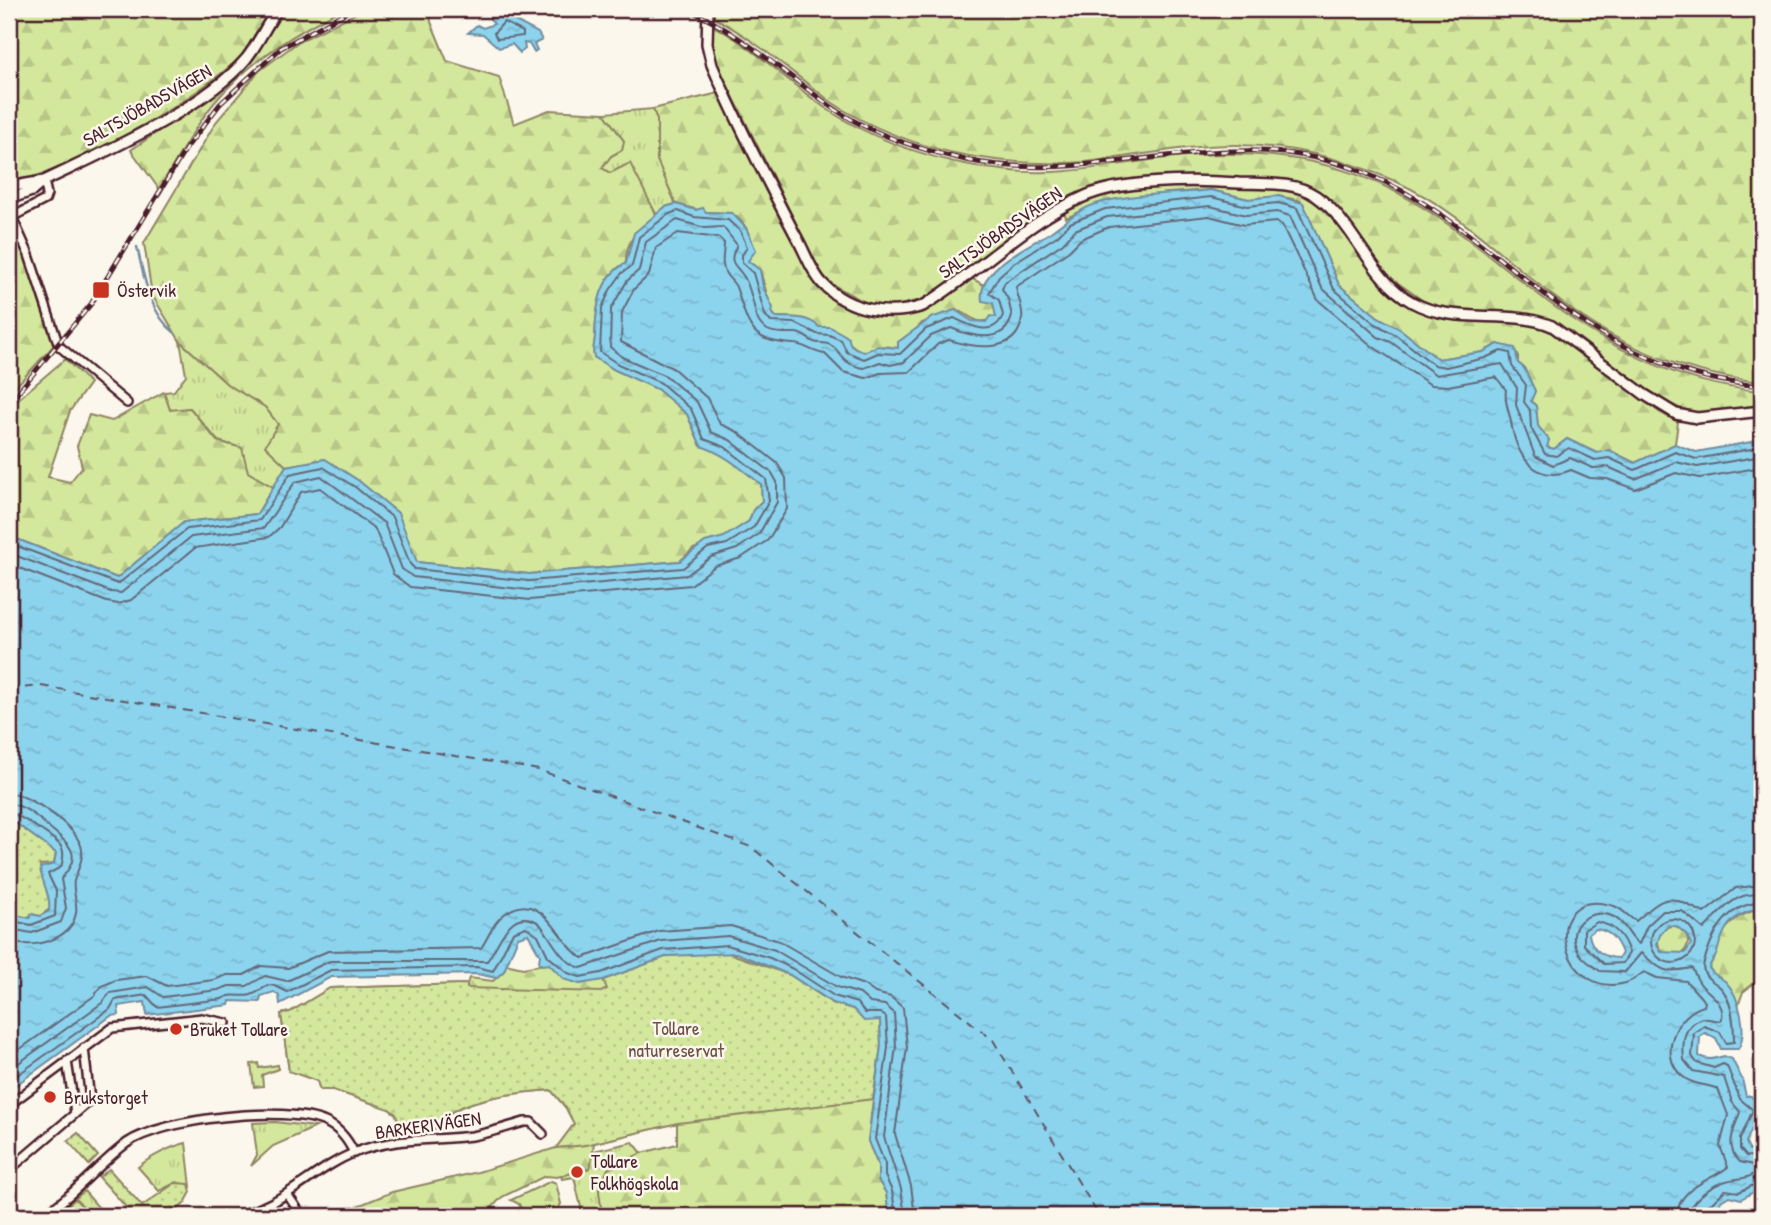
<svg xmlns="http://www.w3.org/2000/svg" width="1771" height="1225" font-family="'Patrick Hand',sans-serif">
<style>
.grass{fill:url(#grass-tufts);stroke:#8f8464;stroke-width:2}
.forest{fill:url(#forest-firs);stroke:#8f8464;stroke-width:2}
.park{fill:url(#park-dots);stroke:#8f8464;stroke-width:2}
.water{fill:url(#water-ripples);stroke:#728ca0;stroke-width:2;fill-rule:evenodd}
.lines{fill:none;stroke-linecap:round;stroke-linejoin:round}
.shore{stroke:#646779;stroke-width:2}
.stream{stroke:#728ca0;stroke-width:2.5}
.ferry{stroke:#5e5566;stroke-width:2;stroke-dasharray:9 7;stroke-linecap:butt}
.minor-casing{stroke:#4a1f2b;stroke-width:12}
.tertiary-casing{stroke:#4a1f2b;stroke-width:14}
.minor{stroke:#fbf7ec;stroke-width:7}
.tertiary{stroke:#fbf7ec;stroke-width:9}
.rail-casing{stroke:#4a1f2b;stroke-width:5}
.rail{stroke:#fbf7ec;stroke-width:2.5;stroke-dasharray:8;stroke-linecap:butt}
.poi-dot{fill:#c8321e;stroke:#fbf7ec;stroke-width:2.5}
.labels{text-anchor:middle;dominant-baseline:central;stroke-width:5;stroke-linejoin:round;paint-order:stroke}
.street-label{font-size:19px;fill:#4a1f2b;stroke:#fbf7ec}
.poi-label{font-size:19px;fill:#4a1f2b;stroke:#fbf7ec;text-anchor:start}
.park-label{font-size:19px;fill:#6c5148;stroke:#fbf7ec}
</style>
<defs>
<pattern id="grass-tufts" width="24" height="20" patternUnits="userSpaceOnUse" patternTransform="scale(1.75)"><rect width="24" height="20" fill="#d4e89d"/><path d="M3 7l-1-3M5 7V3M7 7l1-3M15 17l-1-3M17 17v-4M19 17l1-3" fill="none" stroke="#b8c787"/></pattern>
<pattern id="forest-firs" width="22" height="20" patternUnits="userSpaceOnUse" patternTransform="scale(1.75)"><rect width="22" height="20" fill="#d4e89d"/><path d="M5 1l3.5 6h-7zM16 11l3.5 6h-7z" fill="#b8c787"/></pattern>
<pattern id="park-dots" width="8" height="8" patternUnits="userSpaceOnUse" patternTransform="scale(1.75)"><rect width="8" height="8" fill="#d4e89d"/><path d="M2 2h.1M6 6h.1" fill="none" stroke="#b8c787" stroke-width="1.8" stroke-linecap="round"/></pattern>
<pattern id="water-ripples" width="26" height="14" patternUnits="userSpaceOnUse" patternTransform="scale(1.75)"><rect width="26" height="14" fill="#8cd4ee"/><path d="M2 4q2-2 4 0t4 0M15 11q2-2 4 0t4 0" fill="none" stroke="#7ab6cc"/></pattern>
</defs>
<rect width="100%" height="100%" fill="#fbf7ec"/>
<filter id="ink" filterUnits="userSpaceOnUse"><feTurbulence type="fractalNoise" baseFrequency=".0143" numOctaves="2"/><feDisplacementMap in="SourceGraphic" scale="14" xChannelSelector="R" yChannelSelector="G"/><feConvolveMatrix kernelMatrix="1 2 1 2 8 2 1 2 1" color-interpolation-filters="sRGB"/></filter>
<g filter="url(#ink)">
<!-- grass -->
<path class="grass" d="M653,109l4,11v40l19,44 -11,3 -8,9 -18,-33 -29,-10 -8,-5 9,-12 11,-6 2,-9 -20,-28z
M180,341l47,43 38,23 13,17 -12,22 20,20 -13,21 -26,-14 -5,-25 -24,-7 -28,-33 -20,2 -6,-18 10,-1 12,-16z
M258,1063l1,5 19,-3v4l-16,6 1,11 -9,1 -3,-23z
M275,1122l41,5 -43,19 -22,20 6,-11 -4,-32z
M633,1142l9,11 -34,16 -9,21 3,26h-19l-9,-39 -12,2 -1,-3 29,-8 3,-17z
M186,1143l5,44 -14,-5 -18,9 -21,-24c12,-10 34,-21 48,-24z
M84,1191l22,25h-14l-17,-17z"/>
<!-- forest -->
<path class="forest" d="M9,9h261c-9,14 -16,33 -28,46 -38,40 -178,122 -233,127z
M284,9h59c-48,23 -94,53 -129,94 -21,26 -38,58 -55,86l-28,-39c63,-44 116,-71 153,-141z
M364,9h66l1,13 16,39 52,16 15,47 35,-14 55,3 20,28 -2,9 -11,6 -9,12 8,5 20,-10 27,53c-18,11 -32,25 -31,47 -27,14 -30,46 -31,72 0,8 -3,14 -1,22l21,13 42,19 30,25 14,32 20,6 40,32 1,17 -9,9 -4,11 -19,14 -37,14 -13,12 -151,13 -113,-12 -18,-49 -39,-32 -34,-22 -39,7 -21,-20 13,-22 -13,-17 -38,-23 -47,-43 -28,-46 -8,-52 72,-121 43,-51 39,-29z
M714,9h1048v373c-72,-7 -139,-34 -197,-77 -56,-41 -104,-94 -168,-123 -52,-23 -105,-37 -162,-37 -51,0 -100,12 -150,17 -39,3 -77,1 -116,-6 -46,-8 -101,-28 -139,-55 -39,-29 -74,-61 -117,-84z
M710,24c44,22 77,58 117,85 50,34 115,54 175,61 53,7 103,-4 156,-11 76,-10 151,-7 222,25 70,32 122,86 185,130 58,41 125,72 197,77v16l-72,6 -31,-14 -89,-68 -21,-11 -17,-5 -91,-7 -19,-8 -35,-25 -55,-72 -19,-15 -18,-7 -91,-5 -104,10 -39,15 -132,97 -37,9 -26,-4 -42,-23 -111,-224z
M719,93l98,194c55,49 102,31 154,-9l13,7 -2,9 11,9 4,14c-24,11 -23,-2 -42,-7l-33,13 -24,25 -14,-2 -20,6c-21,-7 -18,-24 -45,-25 -13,-12 -27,-9 -43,-10l-4,-5 -12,-42 -12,-9c2,-25 5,-31 -16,-48l-26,-1 -30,-8 -19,-44v-40l-4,-11z
M1222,185c30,10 60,-3 88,13 41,23 53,87 105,110 41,19 92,8 136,21l108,83 19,10 -3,22 -40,19 -26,-13 -11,4 -31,-15 -13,10 -8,-2 3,-7 -11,-14 -2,-20 -5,-5 4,-10 -11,-23 -6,-5v-8l-20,-11 -15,8 -45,7 -38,-30 -22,-12 -39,-32 -36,-82 -5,-3 -20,-4 -29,3 -38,-9 -43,3 -65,9 -37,16 -2,-7c52,-25 101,-25 158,-26z
M11,224l10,19 34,101 -46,50z
M65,359l25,24 -20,28 -22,66 22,5 12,-15 -5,-21 12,-31 23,6 52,-29 6,18 20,-2 27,33 25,7 6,24 25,15 -16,27 -72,8 -68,56 -108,-42v-129z
M1755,910l7,8v59l-19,15 -5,14 -29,-38 14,-37 15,-14z
M1658 941a15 15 0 1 1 30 0a15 15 0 1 1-30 0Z
M549,963l15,16 16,5 29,-7 264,122 -5,42 10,24v15l8,13 3,23h-287l-3,-26 9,-21 34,-16 35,-9v-21l-83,20 -4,25 -33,9 -12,-1 -43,21 -18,19h-151l59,-24 86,-20 78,-24 18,-24 -8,-16 -15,-18c-27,2 -104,8 -113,38l-37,5 -5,-19 -7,-5 -56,-19h-13l-3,-9 -28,-10 -8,-57 9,-2 40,-24 137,-4 2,-6 24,3 11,-10 1,-7 18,4z
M551,1181l5,2 5,21 -8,12h-29l-5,-12 -8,-4z"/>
<!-- park -->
<path class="park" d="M9,818l47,35 -2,11 -14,1 11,43 -11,8 -9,-2 -1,4 -21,-4z
M726,952l64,23 42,28 21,6 11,11h16l1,26 -8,53 -195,24 -92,22 -30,3 18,-24 -8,-16 -15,-18c-27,2 -104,8 -113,38l-37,5 -5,-19 -7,-5 -56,-19h-13l-3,-9 -28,-10 -8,-57 9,-2 40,-24 137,-4v4l134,4 6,-3 -4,-9 65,-24z
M78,1133l20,23 -9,9 -21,-24z
M109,1169l33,37 33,-23 14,1 2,8 -6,11 -15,13h-36l-35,-39z
M75,1199l17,17h-34l-1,-1z"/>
<!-- water -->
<path class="water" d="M502,14l36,19 4,7 -8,4 3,6 -3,2 -5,-8 -5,-1 1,6 -5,4 -8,-9 -13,4 -16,-14 -15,-1 9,-8 6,3 11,-4 -4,-5z
M1211,190l37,9 30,-3 25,7 36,82 39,32 22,12 38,30 45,-7 15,-8 17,4 3,15 6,5 11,23 -4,10 5,5 2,20 11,14 -2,7 7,2 13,-10 30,14 12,-3 26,13 40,-19 21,8 66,-12v478l-7,-8c-26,5 -33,22 -38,43 -2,6 -6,8 -8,15 5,8 10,8 17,14 14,15 22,52 12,67h-17l-5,-11 -11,-5 -5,3 -1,20c11,5 14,3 25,0l8,3 10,20 4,17h5l10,13 -15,33 3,8h13l-3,39 -18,10 -12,-3 -8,5 -5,14 -7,-5 -6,3 2,3h-816l-3,-23 -8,-13v-15l-10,-24 13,-95 -1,-26 -16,1 -11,-12 -20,-6 -43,-28 -54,-22 -68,3 -65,24 -23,4 -16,-5 -15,-15 -7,1 -3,-3 1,-7 -12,-21 -10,3 -14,34 -8,7 -19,-4 -146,3 -51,27 -1,-8 -5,-4 -13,4 -1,6 -30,-1 -1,4 -82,10 -2,-13 -27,4 1,9 -8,1 -102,74v-176l21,4 1,-4 9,2 9,-5c2,-17 -7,-27 -9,-43l14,-4 2,-11 -47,-35v-282l108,42 67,-56 73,-8 29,-48 39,-7 34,22 39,32 19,49 112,12 151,-13 25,-19 19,-5 25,-16 4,-11 9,-9 -1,-17c-20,-15 -36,-30 -60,-38l-14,-32 -30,-25 -42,-19 -21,-13c-2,-8 1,-14 1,-22 1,-27 4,-58 31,-72l8,-30 31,-26 11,-3 20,6 7,-2 3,4 26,1 14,15 10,22 -8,11 12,9 3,17 10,21 -1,5 4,4c16,1 30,-2 43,10h11l18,10 3,9 13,6 13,-6 21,2v-6l33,-24 24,-8 17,11 14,1 4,-6 6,1 -3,-14 -11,-2c-5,-35 48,-54 70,-70 17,-12 29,-24 51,-29 35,-9 72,-8 108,-12zM1668,926h8l10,8 5,10 -6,9 -24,-1 -4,-8 3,-9zM1596,929c15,2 21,11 26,24l-3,5c-14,0 -28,-8 -30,-24z"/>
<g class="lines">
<!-- shore -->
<path class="shore" d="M504,22l19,10v4l-26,3 -3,-6z
M9,543l109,41 69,-55 73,-9 30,-46 33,-7 32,20 37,30 18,47 5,5 114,12 154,-13 25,-20 19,-4 27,-17 15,-26 -3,-22 -41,-32 -21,-8 -13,-30 -30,-26 -43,-19 -18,-12 2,-44 8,-18 12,-17 10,-7 7,-29 30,-23 9,-3 16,6 34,3 13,12 6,15 -5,8v8l11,10 12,42 6,7 24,1 22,11 12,1 12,5 6,12 17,7 14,-6 22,1 26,-25 28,-11c14,7 40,21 49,-3l-4,-15 -10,-7 10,-17 16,-14 42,-26 13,-13 35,-14 106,-12 36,9 31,-3 19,5 37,81 40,34 22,12 38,30 12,2 39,-9 16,-7 9,2 2,13 14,19 -2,17 6,8 1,18 14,26 11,2 13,-8 26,12 14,-2 26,12 40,-18 21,7 66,-12
M9,553l102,39 10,1 70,-56 73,-9 31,-46 26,-6 63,47 18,46 11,8 116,13 158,-15 24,-18 26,-8 22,-15 18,-32v-20l-5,-9 -42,-33 -19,-8 -14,-30 -31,-26 -44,-19 -12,-10 1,-38 16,-28 12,-11 7,-28 31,-22 28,8 18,-1 14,18c-10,19 -2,18 7,32 6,8 10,31 13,41 6,17 24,15 38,15 8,0 12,6 19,9 5,2 11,0 16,3 12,5 9,19 34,23l16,-6 10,3 14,-3 27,-26 20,-8c19,8 54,18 61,-12l-4,-17 -6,-10 3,-7 58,-39 12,-13 32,-13 103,-11 36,9 31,-3 13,4 32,72 56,49 13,5 45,33 66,-11 15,24 -1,17 19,51 18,9 17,-7 23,10 15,-1 27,12 41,-17 21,5 65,-11
M9,564l98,38 11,2 13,-4 64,-52 74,-11 11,-10 21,-35 19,-4 55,41 18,45 17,13 120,13 161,-15 24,-19 26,-8 27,-18 19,-31 -1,-31 -9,-15 -41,-32 -16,-7 -13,-26 -33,-29 -53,-27 1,-30 12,-23 15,-14 7,-27 22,-15 41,5 5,5c0,10 -4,21 2,31 3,5 8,8 10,13 13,38 12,55 58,57 10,0 19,9 31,10l18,18 23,6 14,-5 29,-1 29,-28 11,-4c23,7 68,16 73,-21 2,-11 -5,-22 -6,-32l53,-36 12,-12 28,-12 100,-11 35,9 32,-3 6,3 36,75 54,46 59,39 17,1 48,-9 10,13c-2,13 3,20 5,32 5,32 23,63 60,48l19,8 17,1 28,10 41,-16 24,5 62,-11
M9,793c20,1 71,35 73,57 1,13 -5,20 -8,31 -2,9 4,22 2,32 -5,28 -45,37 -67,28
M9,804c17,1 30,15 42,25 20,17 32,26 10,50l5,29 -5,14 -29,11 -23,-4
M9,813c8,0 45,25 51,32 5,6 3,16 1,22l-13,7 8,17 -1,25 -24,9 -22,-5
M1762,907l-6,-4c-33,4 -46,36 -53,63 1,13 8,13 17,21 13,13 14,38 14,55l-8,1 -6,-11 -16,-6 -10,7 -2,23 5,7 17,5 9,-4 4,2 13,33 13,11 -13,29v10l6,7 16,1
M1651 941a22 22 0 1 1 44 0a22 22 0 1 1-44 0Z
M1597,922c18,3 27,14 32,31l-6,10 -19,1 -20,-19v-15z
M9,1057l85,-61 8,-10 14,-6 31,-4 20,10 47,-6 13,-5h17l17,-9 27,2 40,-17 153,-3c7,-9 11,-24 21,-32 39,-33 55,26 80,42l77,-27 72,-5 48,15 62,36 23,8 11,8 16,4 12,11 4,39 -12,87 16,52 4,30
M9,1070l93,-67 8,-10 38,-6 15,10 55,-7 11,-4h18l18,-10 22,5 43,-20h157c13,-16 22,-57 52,-38 13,15 21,39 42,45l80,-27 67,-5 47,14 62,37 23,7 10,9 15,2 9,8 2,33 -12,91 17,52 4,27
M9,1081l101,-72 5,-9 31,-5 11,12 65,-8c10,-7 18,-1 29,-4 19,-6 11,-17 36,-3l44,-22 146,-3 16,4 20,-39 13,-5 12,8 10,21 20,17 12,4 21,-4 62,-23 64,-5 43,13 23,11 41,27 23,7 8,10h15l6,4 2,30 -13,92 10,25v12l7,15 4,25
M1677,1216c1,-29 33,-35 51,-49l-8,-21 8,-31 -10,-26c-12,-5 -26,-4 -36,-13 -25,-22 -5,-63 22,-70l1,-4 -19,-21 -29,-3 -13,-6c-6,4 -11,9 -18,11 -69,18 -88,-101 -12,-77 9,3 14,11 22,15 32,-28 30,-27 68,-8l32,-25 26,-3
M1688,1216c0,-14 22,-29 35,-34 15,-6 19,1 37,-12l-2,-4 -18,-4c-16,-15 -6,-32 0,-50l-8,-10 -8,-25 -31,-6 -9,-11c-2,-18 -1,-35 18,-42l19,3c6,-15 -8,-25 -17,-33 -6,-5 -9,-14 -12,-20 -31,6 -30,2 -51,-15l-16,19 -25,-1c-10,-7 -22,-15 -25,-27 -7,-23 20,-37 39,-27 12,6 15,21 25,27l8,-18 16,-15h19l22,18c15,-15 33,-41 58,-33
M1697,1216l2,-8 13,-5 13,-13 14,2 23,-11"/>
<!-- stream -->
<path class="stream" d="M137,247c7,29 12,66 37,85"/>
<!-- ferry -->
<path class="ferry" d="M9,689l32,-3 498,84 212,77 242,193 106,176"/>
<defs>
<path id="minor" d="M44,181l3,13 -2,6 -33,17 17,38 30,91 68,57
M67,1061l8,52
M9,1105l103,-77 90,-10 24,5
M9,1170l81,-69 -6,-53
M287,1194l15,22
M42,1216c32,-20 55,-51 85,-73 36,-25 158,-38 198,-21 14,6 23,18 29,31
M233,1216c48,-7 79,-47 123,-64 38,-15 77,-11 116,-16 18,-3 35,-9 52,-14h7l12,12"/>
<path id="tertiary" d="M708,9l-1,35 5,21c25,58 55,116 85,173 8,14 15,35 26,46 26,27 66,33 100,22 53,-32 103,-84 158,-108 39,-19 114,-18 158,-15 24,1 56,-2 77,13 40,28 53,82 96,106 43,24 96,6 140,24l93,69 31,19 21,4 65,-7
M9,187l35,-6
M9,199l23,-8 12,-10c60,-29 160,-72 202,-122 12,-15 20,-34 32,-50"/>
</defs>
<!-- minor casing -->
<use href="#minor" class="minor-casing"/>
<!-- tertiary casing -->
<use href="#tertiary" class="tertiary-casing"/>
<!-- minor -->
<use href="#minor" class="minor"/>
<!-- tertiary -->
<use href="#tertiary" class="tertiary"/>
<defs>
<path id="rail" d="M687,9c54,24 94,62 142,96 38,28 92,45 137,55 137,28 263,-43 399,13 82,34 131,87 201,137 57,42 125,71 196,76
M9,403l82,-99 96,-157 33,-43 61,-56 71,-39"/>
</defs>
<!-- rail casing -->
<use href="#rail" class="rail-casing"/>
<!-- rail -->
<use href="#rail" class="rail"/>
</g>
</g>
<!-- markers -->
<g class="poi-dot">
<rect x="92" y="281" width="18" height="18" rx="3.5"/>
<circle cx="176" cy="1029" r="7"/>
<circle cx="50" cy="1097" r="7"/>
<circle cx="577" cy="1172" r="7"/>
</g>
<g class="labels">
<!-- street labels -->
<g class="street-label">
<text transform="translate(147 105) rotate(-30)">SALTSJÖBADSVÄGEN</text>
<text transform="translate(1000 232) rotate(-35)">SALTSJÖBADSVÄGEN</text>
<text transform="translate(428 1125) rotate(-8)">BARKERIVÄGEN</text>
</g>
<!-- poi labels -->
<g class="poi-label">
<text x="117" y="290">Östervik</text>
<text x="190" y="1029">Bruket Tollare</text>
<text x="64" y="1097">Brukstorget</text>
<text x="591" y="1161">Tollare<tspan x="591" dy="22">Folkhögskola</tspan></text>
</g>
<!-- park labels -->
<g class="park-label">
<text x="676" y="1028">Tollare<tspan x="676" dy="22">naturreservat</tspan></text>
</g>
</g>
<!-- margin -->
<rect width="1771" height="1225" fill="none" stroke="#fbf7ec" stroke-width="35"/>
<rect x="18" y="18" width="1736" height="1190" fill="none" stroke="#4a1f2b" stroke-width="2.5" filter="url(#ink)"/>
</svg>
